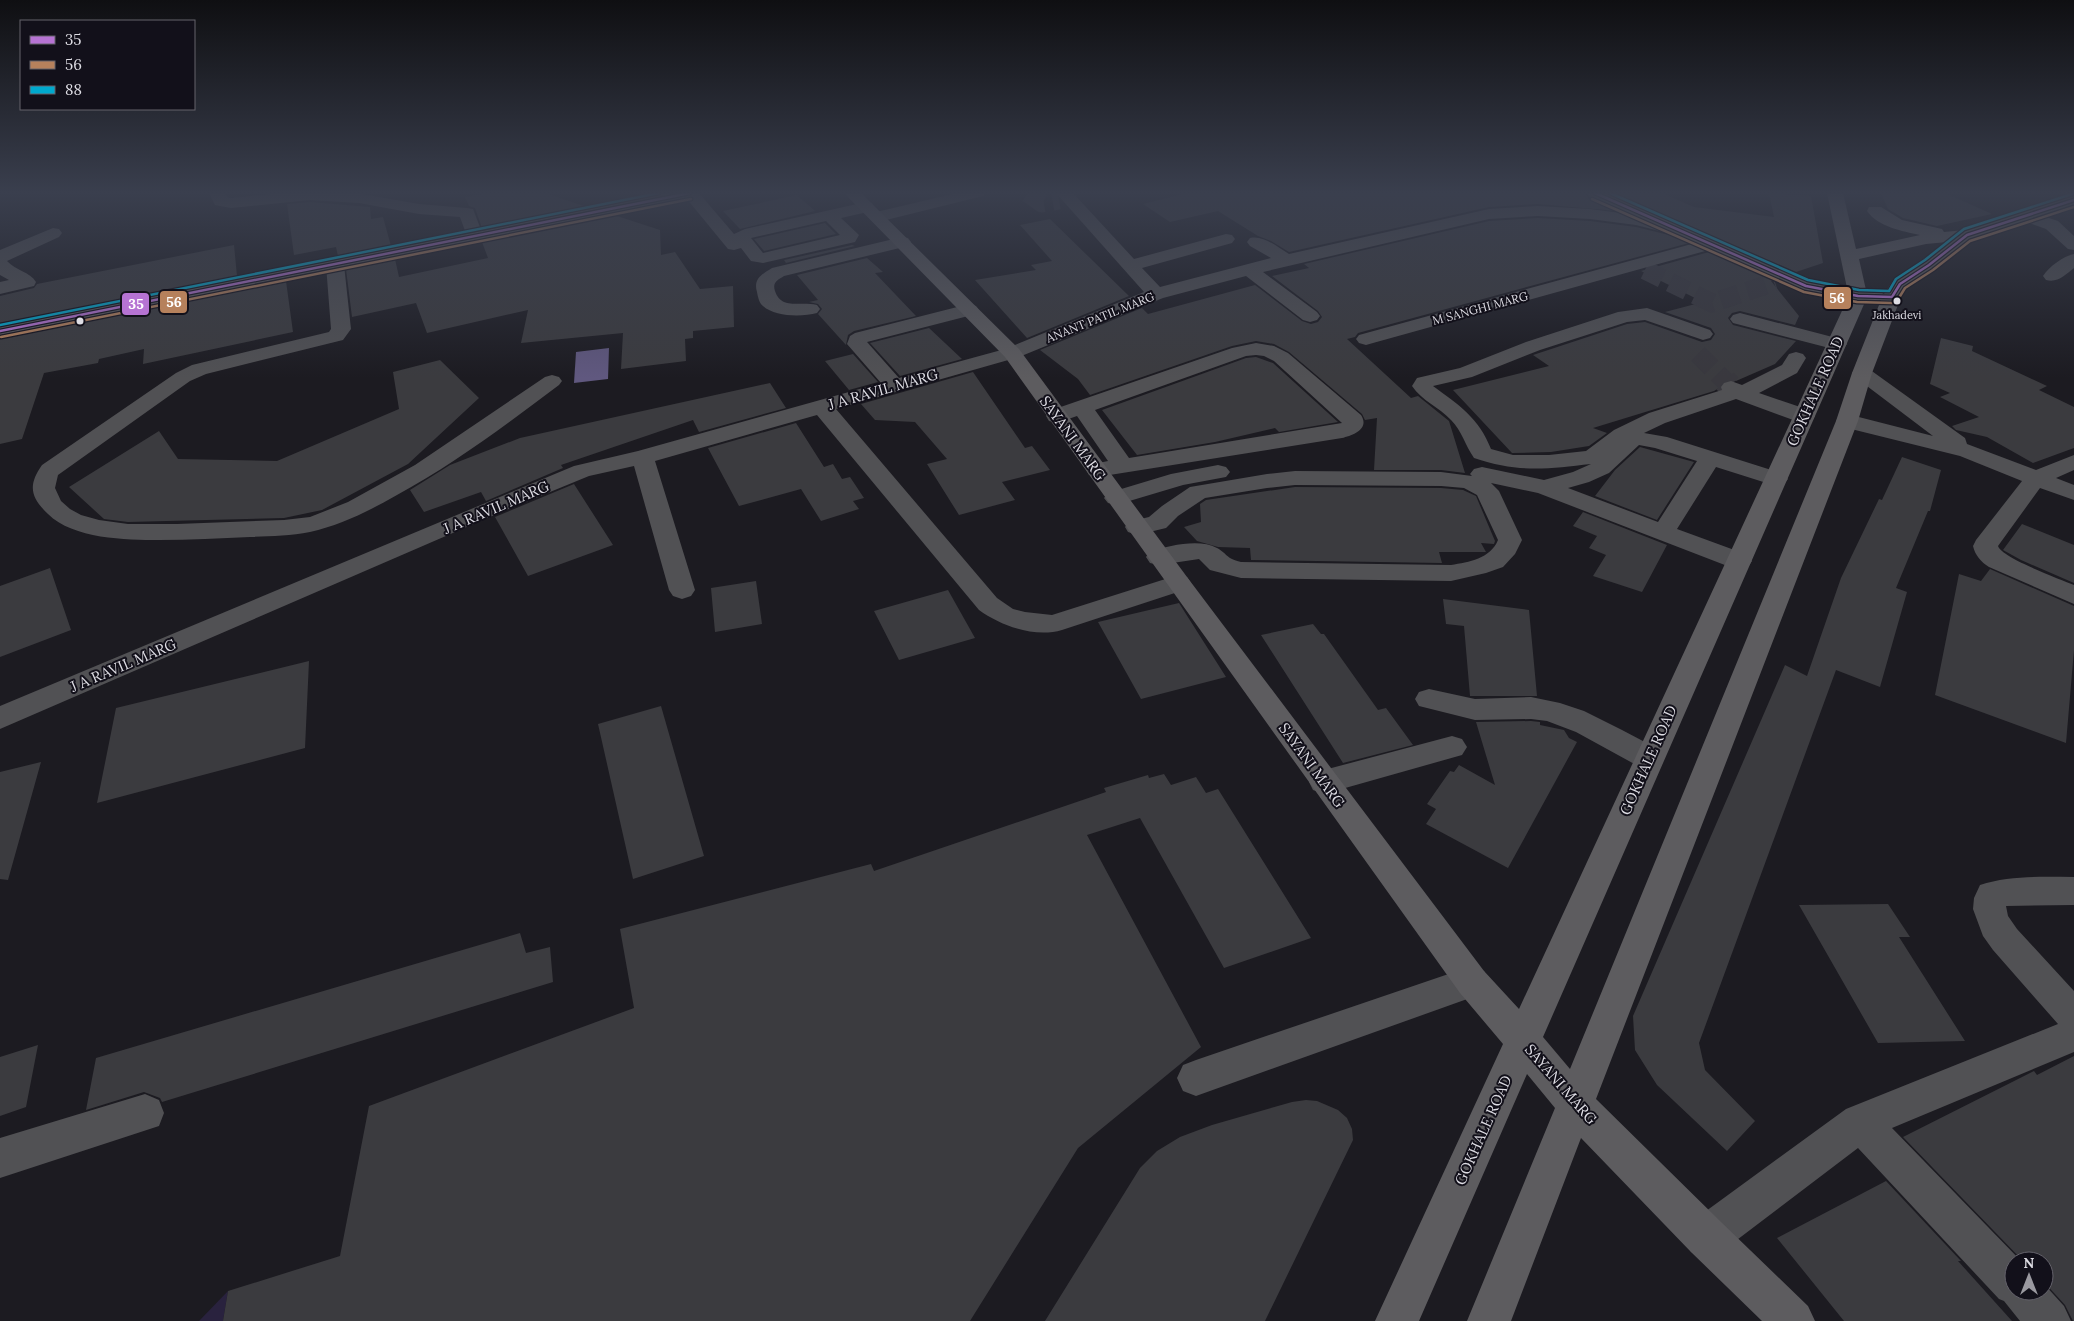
<svg xmlns="http://www.w3.org/2000/svg" width="2074" height="1321" font-family="Lora,serif">
<style>
.green{fill:#29223e}
.water{fill:#60587f}
.building{fill:#3b3b3f}
.lines{fill:none;stroke-linecap:round;stroke-linejoin:round}
.minor-tunnel-far1{stroke:#39383e;stroke-width:19;stroke-dasharray:19 9;stroke-linecap:butt}
.minor-tunnel{stroke:#39383e;stroke-width:24;stroke-dasharray:24 12;stroke-linecap:butt}
.minor{fill:#515154;fill-rule:evenodd}
.major{fill:#5d5c5f;fill-rule:evenodd}
.bus-1-casing{stroke:#12101a;stroke-width:5}
.bus-2-casing{stroke:#12101a;stroke-width:5}
.bus-3-casing{stroke:#12101a;stroke-width:5}
.bus-1{stroke:#b673d3;stroke-width:2.5}
.bus-2{stroke:#b6815c;stroke-width:2.5}
.bus-3{stroke:#00a9ce;stroke-width:2.5}
.bus-dot{fill:#dedde4;stroke:#12101a;stroke-width:2}
.labels{text-anchor:middle;dominant-baseline:central;stroke-width:4;stroke-linejoin:round;paint-order:stroke}
.far-bus-label{font-size:11px;fill:#dedde4;stroke:#12101a}
.far-street-label{font-size:12px;fill:#dedde4;stroke:#12101a}
.street-label{font-size:15px;fill:#dedde4;stroke:#12101a}
.line-badge{stroke:#12101a;stroke-width:2}
.badge-label{font-size:14px;text-anchor:middle;font-weight:bold;fill:#fff}
</style>
<rect width="100%" height="100%" fill="#1c1b21"/>
<!-- green -->
<path class="green" d="M228,1291l-5,30h-24z"/>
<!-- water -->
<path class="water" d="M609,348l-1,31 -34,4 2,-31z"/>
<!-- building -->
<path class="building" d="M488,193h57l42,14 -105,21 -7,-20 -6,-2 -4,-9z
M1187,193h398l3,5 29,13 -79,-7 -49,3 -200,45 -18,-11 -13,-5 -40,-25 -48,11 -27,-18z
M1612,193h50l32,14 80,10 -5,-24 42,3 12,67 -27,9z
M1881,193h64l47,21 -55,12 -34,-8 -15,-9z
M797,195l18,16 -75,18 -17,-18z
M310,202l60,5 1,12 12,-2 8,29 -53,10 -2,-9 -42,8 -7,-51z
M614,215l46,15 1,25 14,-3 25,37 33,-3 1,41 -41,4v7l-8,1 1,22 -65,8 2,-36 -102,10 7,-33 -101,23 -11,-30 -64,14 -6,-48 49,-10 4,18 89,-19 -6,-16z
M1538,218l52,3 46,6 41,10 12,6 -331,90 -3,4 -8,2 64,59 7,-2 31,25 16,52 -24,-3h-67l3,-52 -12,2 -3,-6 -73,-62 -15,-8 -18,-3 -24,5 -142,49 -12,-16 -38,-29 102,-42 6,6 107,-29 47,36 9,3 7,-2 4,-5 -4,-6 -46,-35 37,-8 -5,-4 185,-43z
M1050,219l79,77 -102,42 -52,-58 61,-10 -5,-5 21,-4 -32,-36z
M825,223l11,11 -72,17 -10,-12z
M234,245l3,31 -237,47v-27l34,-8 3,-4z
M852,245l3,1 -69,17 -2,-3z
M1709,252l64,28 -2,1 28,35 -4,9 -55,-14 -8,2 -4,5 5,7 63,16 -21,23 -39,17 -6,-2 -7,2 -4,7 -5,3 -121,37 14,5 -18,13 -38,6 -39,1 -59,-63 96,-24 -16,-11 94,-31 18,-2 57,20 9,-2 4,-6 -4,-6 -46,-16 38,-10 -62,-31z
M867,258l16,14 -8,1 41,43 -62,15 -6,4 -2,10 -28,-31 4,-5 -4,-5 -9,-2 9,-2 -21,-25z
M286,281l7,51 -150,32 1,-15 -45,10 -1,4 -54,10 -22,66 -22,5v-105z
M929,328l33,31 -62,17 -30,-33z
M1941,338l32,8 -1,5 75,35 -8,4 35,17v41l-41,15 -46,-26 -31,-7 -4,-4 27,-9 -39,-20 10,-4 -20,-9z
M853,354l25,28 -29,8 -24,-29z
M1256,357l17,6 65,59 -59,10 -4,-4 -60,14 -78,13 -35,-45 144,-52z
M440,360l39,38 -71,66 -86,46 -38,8 -156,4 -24,-3 -35,-32 90,-56 19,28 99,2 122,-52 -6,-37z
M973,372l52,76 7,-2 18,24 -48,12 13,18 -56,15 -32,-51 20,-5 -32,-37 -40,-2 -14,-16z
M770,383l16,25 -87,24 -6,-12 -132,45 2,3 -77,33 -5,-9 -57,20 -14,-22 40,-25 70,-27z
M796,423l28,44 9,-3 9,15 8,-2 14,21 -11,3 6,8 -38,12 -20,-32 -62,17 -31,-58z
M1640,447l54,15 -37,58 -62,-24 20,-26z
M1902,457l39,13 -11,41h-2l-32,77 11,4 -27,95 -44,-17 -137,373 6,27 50,51 -28,30 -70,-66 -22,-35 -2,-34 152,-351 22,11 34,-98 38,-79 3,1z
M574,484l39,61 -85,31 -33,-59z
M1295,487l146,1 22,2 13,6 19,45 -1,3 -13,-1 5,9h-47l3,11 -191,-3 -1,-12 -32,-1 -21,-6 -13,-14 17,-5 -1,-18 6,-4z
M1583,512l84,33 -25,47 -49,-16 13,-21 -17,-7 8,-12 -24,-10z
M2022,524l52,21v38l-53,-23 -18,-10z
M50,568l21,62 -71,27v-71z
M1990,569l84,37v44l-8,93 -131,-48 24,-121 22,7z
M756,581l6,43 -47,8 -4,-44z
M948,590l27,48 -76,22 -25,-49z
M1443,599l86,11 8,86h-67l-6,-70 -18,-2z
M1179,603l47,74 -85,22 -43,-77z
M1313,624l8,10h3l54,76 8,-2 27,37 -70,18 -82,-128z
M309,661l-4,87 -208,55 19,-95z
M661,706l43,150 -71,23 -35,-155z
M1531,721l9,1v3l24,5 5,8 8,4 -69,126 -82,-44 10,-15 -9,-5 23,-33 4,1 5,-7 36,20 -19,-63z
M41,762l-33,118 -8,-1v-107z
M1164,774l7,11 25,-8 10,16 12,-4 93,149 -87,30 -84,-150 -53,17 114,212 -123,101 -108,173h-747l5,-30 112,-35 29,-150 265,-98 -14,-79 251,-65 3,7 232,-79 -2,-4 44,-13 1,3z
M1888,904l22,33h-11l66,104 -87,2 -79,-138z
M520,933l6,20 24,-6 3,35 -391,120 -2,-4 -16,-6 -58,18 10,-52z
M38,1045l-12,62 -26,9v-59z
M2074,1056v265h-1l-8,-16 -21,-23v-21h-21l-120,-124 131,-66 3,4z
M1306,1100l11,1 21,9 9,8 5,11 1,11 -88,181h-220l95,-153 17,-17 23,-14 32,-12 80,-23z
M1886,1181l75,80h-3l54,60h-168l-67,-83z"/>
<g class="lines">
<!-- minor-tunnel-far1 -->
<path class="minor-tunnel-far1" d="M1028,193l14,10 17,-3
M1645,270l67,33 63,-21
M1698,354l28,28"/>
<!-- minor-tunnel -->
<path class="minor-tunnel" d="M1725,381l5,5"/>
<!-- minor -->
<path class="minor" d="M209,193h16l2,4 4,1 51,-5h74l63,11 48,4 6,1 10,26 -3,4 -6,1 -6,-1 -8,-22 -41,-3 -60,-11 -49,-3 -79,8 -16,-3z
M682,193h17l35,41 11,-5 121,-27 6,1 2,4 -2,4 -31,7 18,17 -4,7 -92,21 -12,-2 -10,-13 -7,2 -6,-1zM826,221l14,14 -77,18 -12,-15z
M957,193h28l-2,3 -105,26 -6,-1 -2,-4 2,-4z
M1056,193h17l61,66 92,-25 6,1 3,4 -3,4 -90,25 18,19 111,-29 -21,-12 -3,-4 3,-4c14,-3 27,9 39,16l200,-45 49,-3 52,3 46,6 57,14 3,4 -3,4 -6,1 -51,-13 -46,-6 -52,-3 -49,3 -226,53 54,40 3,4 -3,4 -7,2 -7,-2 -57,-44 -83,22 -144,59 -183,52 161,189 16,11 12,3 27,3 126,-40 9,2 4,6 -4,6 -125,41c-27,8 -61,-4 -83,-20l-162,-195 -162,46 40,129 -4,6 -9,3 -9,-3 -4,-6 -35,-124 -45,10 -90,37 -499,216v-23l574,-240 64,-15 243,-68 -34,-39 3,-8 5,-3 114,-29 7,2 3,4 -3,4 -109,28 32,36 106,-29 139,-57z
M2027,211l31,10 16,15v14l-6,-1 -22,-20 -25,-9 -2,-4 2,-4z
M53,228l6,1 3,4 -3,4 -52,24c8,9 23,11 29,21l-2,4 -34,8v-12l9,-2 -9,-5v-25z
M902,237l6,1 3,4 -3,4 -124,30c-6,4 -12,6 -9,15 6,19 25,10 42,14l3,4 -3,4c-15,4 -42,4 -54,-7 -4,-3 -5,-9 -6,-14 -4,-13 5,-18 15,-24z
M1710,239l6,1 3,4 -3,4 -343,95 -7,2 -7,-2 -3,-4 3,-4z
M2074,254v14c-9,7 -16,15 -28,12l-3,-4c6,-9 20,-20 31,-22z
M335,260l6,1 3,4 7,64 -8,11 -137,34 -16,7 -132,94 -3,13 6,13 9,8 11,6 18,5 29,4h49l107,-4 26,-3 38,-15 67,-37 130,-88 7,-2 7,2 3,4 -3,4c-52,39 -105,79 -162,110 -28,16 -56,30 -87,37 -20,4 -40,4 -60,5 -30,1 -60,3 -91,3 -33,0 -86,-1 -111,-26 -18,-17 -20,-29 -6,-49l134,-92 16,-8 137,-33 2,-3 -5,-64 3,-4z
M1647,308l63,22 3,4 -3,4 -7,2 -58,-20 -18,2 -87,28 -68,27 -39,9c26,19 46,32 58,63l22,6h36l37,-4 28,-21 35,-17 73,-23 -1,-3 3,-4 7,-2 11,4 40,-20 7,-11 7,-2 7,2 3,4 -9,15 -38,20 53,18 3,5 -3,5 -8,2 -8,-2 -60,-22 -71,24 -21,10 23,4 117,37 4,5 -4,5 -8,2 -60,-19 -39,62 71,26 4,6 -4,6 -9,2 -9,-2 -192,-74 -47,-10 8,8 23,49 -7,14 -12,13 -17,6 -35,8 -210,-3 -31,-8 -11,-11 -40,6 -9,-2 -4,-6 4,-6c19,-5 49,-13 67,-3 11,6 8,10 24,14l210,3c18,-3 39,-6 47,-25l-21,-45 -13,-7 -23,-2 -146,-1 -28,3 -62,10 -27,18 -12,12 -29,7 -9,-3 -3,-5 3,-5 21,-5 13,-11 28,-19 77,-13 28,-3 146,1 31,4 -2,-2 4,-5 8,-2 62,13 29,-8 18,-8c-44,5 -73,9 -117,-6 -9,-13 -12,-27 -23,-38 -12,-13 -29,-19 -39,-34l5,-8 43,-10 66,-26 92,-30zM1639,445l16,3 42,13 -39,61 -90,-34 21,-6 20,-9z
M1740,313l104,27 3,4 -3,4 -7,2 -104,-27 -3,-4 3,-4z
M1256,343l18,3 14,7 73,62c9,14 -8,20 -19,23l-245,39 -8,-2 -3,-5 3,-5 19,-4 -31,-45 -20,7 -8,-2 -3,-5 3,-5 183,-63zM1256,355l8,1 10,5 68,62 -213,35 -34,-48 151,-54z
M1862,367l7,2 96,69 2,6 69,26 38,-15v15l-18,8 18,7v15l-34,-12 -42,58c4,12 62,33 76,39v19l-85,-37c-8,-5 -14,-12 -16,-21l3,-6 46,-59 -62,-25 -121,-30 -3,-5 3,-5 8,-2 86,22 -78,-59 -3,-4 3,-4z
M1218,465l8,2 4,5 -4,5 -43,8 -67,20 -8,-2 -4,-5 4,-5 63,-19z
M1429,689l46,10 56,-2 29,6 24,8 38,19 38,20 4,8 -4,8 -11,3 -11,-3 -62,-34 -29,-11 -16,-2 -56,1 -56,-14 -4,-7 4,-7z
M1452,736l10,3 5,8 -5,8 -138,39 -11,-4 -4,-8 4,-8 11,-4z
M2074,877v28l-68,1 2,10 9,13 57,62v61l-182,76 129,133h-7v30h30v-7l20,22 7,15h-51l-16,-20 -5,-2 -141,-151 -137,104 -15,6 -15,-6 -6,-15 6,-15 155,-113 212,-85 -65,-74 -10,-14 -10,-27 1,-11 6,-13c30,-10 63,-8 94,-8z
M1472,966l12,5 6,11 -6,11 -288,103 -13,-5 -6,-13 6,-13 13,-5z
M145,1094l14,6 5,13 -5,13 -159,52v-40z"/>
<!-- major -->
<path class="major" d="M666,193h32l-2,3 -6,2 -690,139v-12z
M844,193h17l158,156 168,228 297,394 35,38 328,-709 -48,-10 -210,-94 -2,-3h21l203,88 36,7 -20,-95h16l13,56 64,-14c-18,-4 -42,-8 -53,-24l2,-4h12l21,13 40,9 2,3 21,-2 109,-35v10l-101,34 -38,30 -28,19 -6,9 -29,76 -14,48 -262,678 125,123 87,84 7,15h-53l-71,-69 -110,-114 -70,183h-44l88,-213 -28,-34 -108,247h-44l128,-277 -43,-51 -455,-636zM1947,242l-54,38 -9,14 -8,-4h-10l-7,-31 67,-15zM1881,300l-29,73 -16,48 -266,648 -27,-32 322,-735z"/>
<defs>
<path id="bus-1" d="M1595,193l211,93 52,10 34,1 8,-13 29,-19 38,-30 107,-35
M0,331l690,-138"/>
<path id="bus-2" d="M1592,199l212,93 53,10 35,1 5,-2 8,-13 28,-18 37,-29 104,-34
M1,337l690,-138"/>
<path id="bus-3" d="M1610,193l198,87 51,10 30,1 7,-12 29,-19 39,-31 108,-35
M0,325l659,-132"/>
</defs>
<!-- bus-1 casing -->
<use href="#bus-1" class="bus-1-casing"/>
<!-- bus-2 casing -->
<use href="#bus-2" class="bus-2-casing"/>
<!-- bus-3 casing -->
<use href="#bus-3" class="bus-3-casing"/>
<!-- bus-1 -->
<use href="#bus-1" class="bus-1"/>
<!-- bus-2 -->
<use href="#bus-2" class="bus-2"/>
<!-- bus-3 -->
<use href="#bus-3" class="bus-3"/>
</g>
<!-- sky -->
<linearGradient id="sky" x2="0" y2="1"><stop stop-color="#0f0f12"/><stop offset="0.51" stop-color="#3a3f4e"/><stop offset="1" stop-color="#3a3f4e" stop-opacity="0"/></linearGradient>
<rect width="2074" height="378" fill="url(#sky)"/>
<!-- markers -->
<g class="bus-dot">
<circle cx="1897" cy="301" r="4.5"/>
<circle cx="80" cy="321" r="4.5"/>
</g>
<g class="labels">
<!-- far-bus labels -->
<g class="far-bus-label">
<text x="1897" y="315">Jakhadevi</text>
</g>
<!-- far-street labels -->
<g class="far-street-label">
<text transform="translate(1480 308) rotate(-15)">M SANGHI MARG</text>
<text transform="translate(1100 317) rotate(-22)">ANANT PATIL MARG</text>
</g>
<!-- street labels -->
<g class="street-label">
<text transform="translate(883 389) rotate(-16)">J A RAVIL MARG</text>
<text transform="translate(1815 391) rotate(-66)">GOKHALE ROAD</text>
<text transform="translate(1073 438) rotate(54)">SAYANI MARG</text>
<text transform="translate(496 507) rotate(-23)">J A RAVIL MARG</text>
<text transform="translate(123 665) rotate(-23)">J A RAVIL MARG</text>
<text transform="translate(1648 760) rotate(-66)">GOKHALE ROAD</text>
<text transform="translate(1312 765) rotate(54)">SAYANI MARG</text>
<text transform="translate(1561 1084) rotate(49)">SAYANI MARG</text>
<text transform="translate(1483 1130) rotate(-66)">GOKHALE ROAD</text>
</g>
</g>
<g class="line-badge">
<rect x="1823" y="286" width="29" height="24" rx="5" fill="#b6815c"/>
<rect x="159" y="290" width="29" height="24" rx="5" fill="#b6815c"/>
<rect x="121" y="292" width="29" height="24" rx="5" fill="#b673d3"/>
</g>
<g class="badge-label">
<text x="1837" y="303">56</text>
<text x="174" y="307">56</text>
<text x="136" y="309">35</text>
</g>
<!-- legend -->
<rect x="20" y="20" width="175" height="90" fill="#12101a" stroke="#64626b"/>
<rect x="30" y="36" width="25" height="8" fill="#b673d3" stroke="#64626b"/>
<text x="65" y="45" font-size="15" fill="#dedde4">35</text>
<rect x="30" y="61" width="25" height="8" fill="#b6815c" stroke="#64626b"/>
<text x="65" y="70" font-size="15" fill="#dedde4">56</text>
<rect x="30" y="86" width="25" height="8" fill="#00a9ce" stroke="#64626b"/>
<text x="65" y="95" font-size="15" fill="#dedde4">88</text>
<!-- north arrow -->
<g transform="translate(2029 1276)"><circle r="24" fill="#12101a" stroke="#64626b"/>
<path d="M0-4L9 19L0 12L-9 19Z" fill="#9a99a0"/>
<text y="-8" font-size="14" font-weight="bold" text-anchor="middle" fill="#dedde4">N</text>
</g>
</svg>
